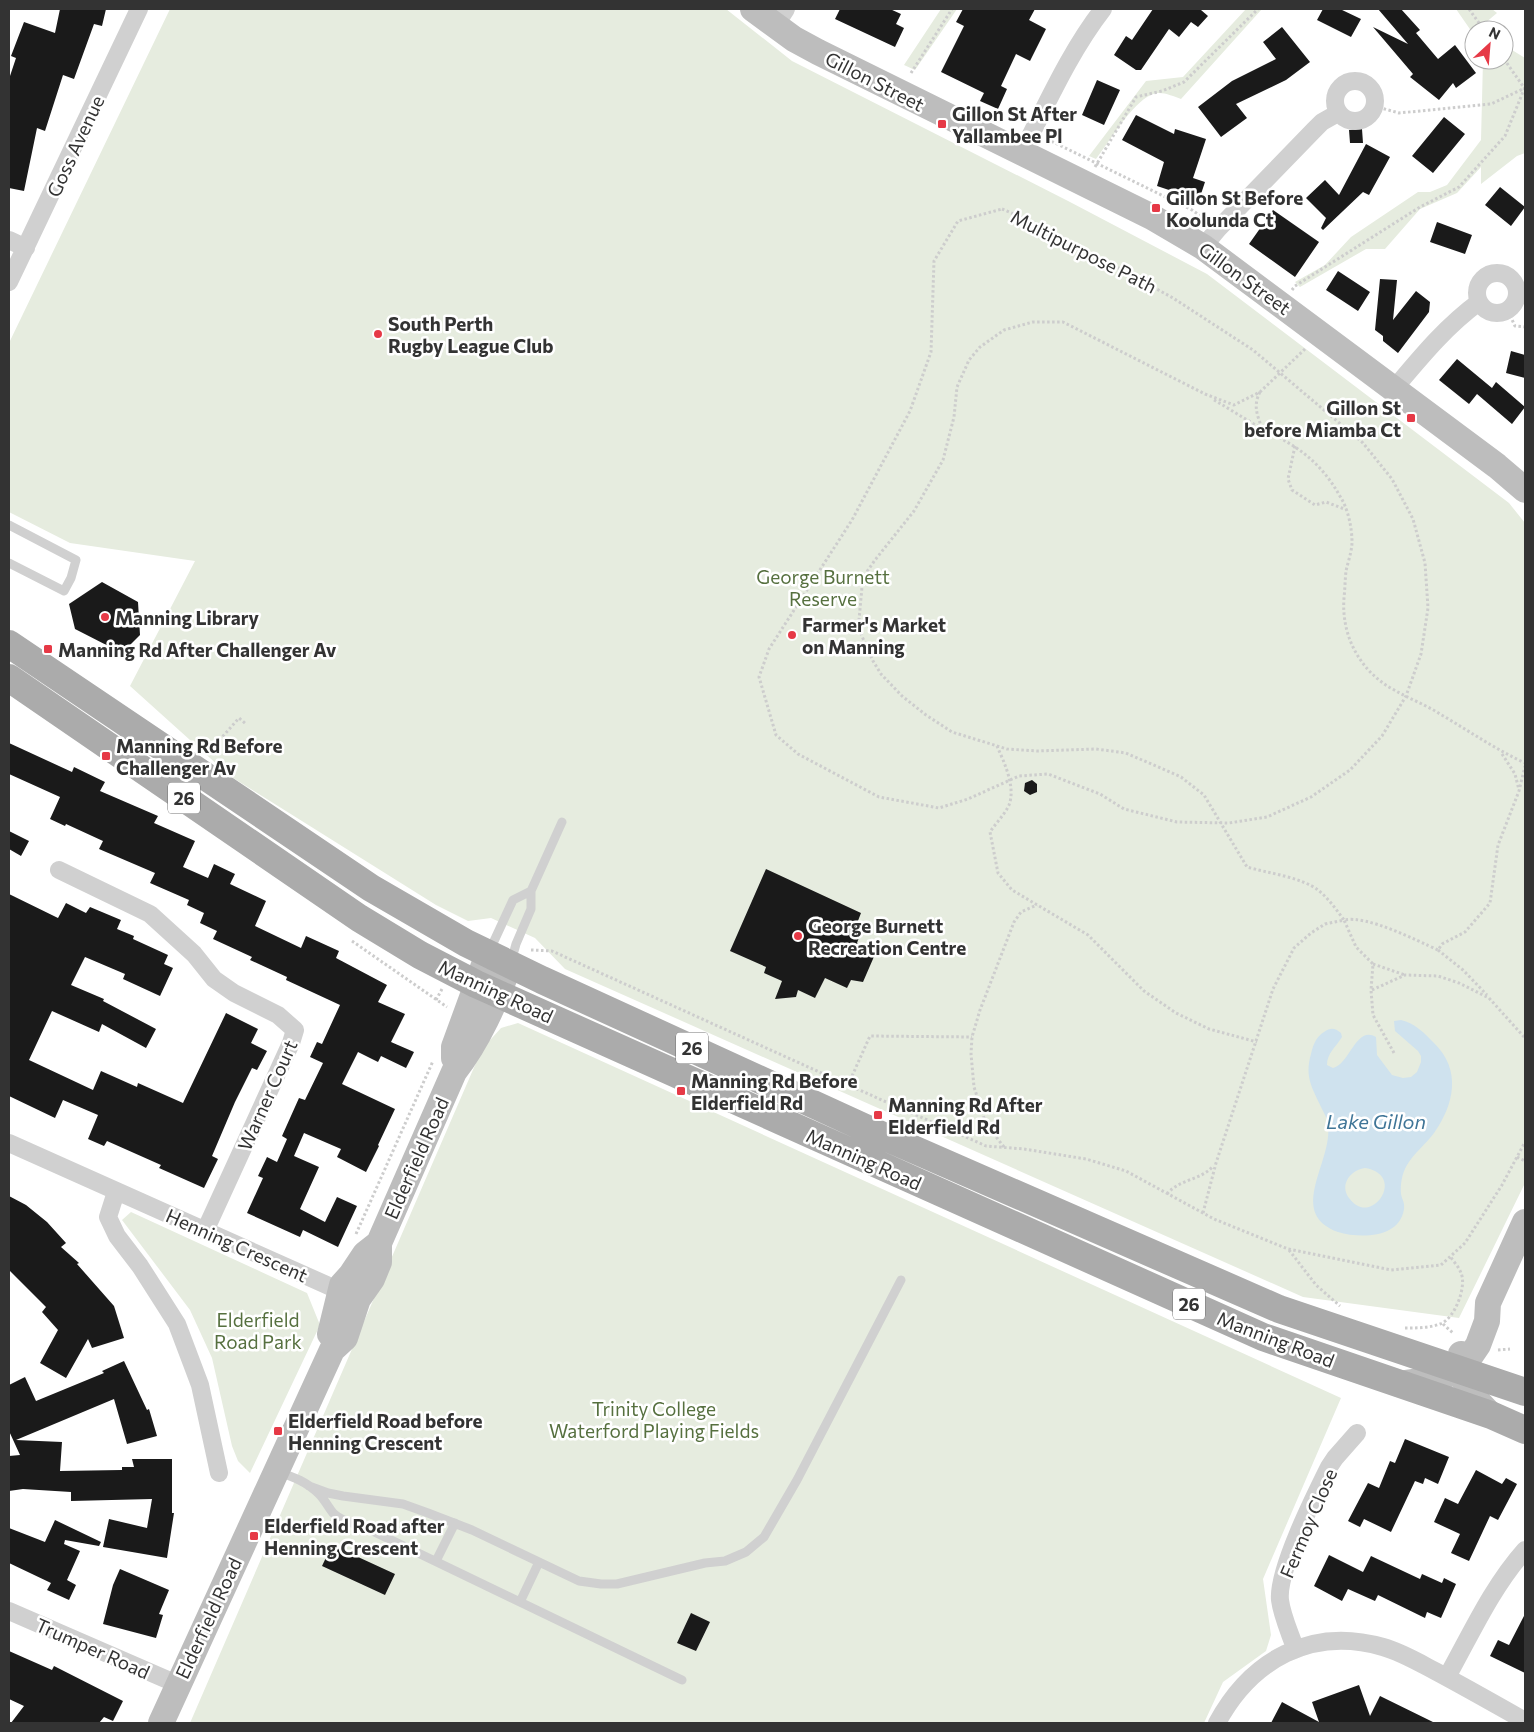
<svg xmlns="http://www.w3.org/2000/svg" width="1534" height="1732" font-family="Commissioner,sans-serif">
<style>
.green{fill:#e6ecdf}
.water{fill:#cfe2ee;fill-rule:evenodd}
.building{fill:#1a1a1a}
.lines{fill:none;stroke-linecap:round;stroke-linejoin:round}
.path{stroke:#cdcdcd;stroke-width:3;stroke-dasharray:2.5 2.5;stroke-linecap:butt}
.lane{stroke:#d0d0d0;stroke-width:9}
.street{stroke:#d0d0d0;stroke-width:18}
.secondary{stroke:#bdbdbd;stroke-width:26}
.primary{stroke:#ababab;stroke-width:28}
.poi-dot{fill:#e63946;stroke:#fff;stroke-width:2}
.labels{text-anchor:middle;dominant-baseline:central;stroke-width:5;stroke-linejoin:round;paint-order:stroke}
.shield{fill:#fff;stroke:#707070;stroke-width:1}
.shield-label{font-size:18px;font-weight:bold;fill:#333}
.street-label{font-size:19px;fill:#333;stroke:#fff}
.poi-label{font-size:19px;font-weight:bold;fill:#333;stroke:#fff;text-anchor:start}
.park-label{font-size:19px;fill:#56703f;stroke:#fff}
.water-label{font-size:20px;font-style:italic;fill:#3f7597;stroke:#fff}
</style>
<rect width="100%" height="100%" fill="#fff"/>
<!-- green -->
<path class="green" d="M170,9h556l66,52 278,141 137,72 302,229 16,20v660l-66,135 -156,-21 -738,-328 -30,-31 -44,-20 -23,3 -32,-16 -206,-129 -100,-90 65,-125 -125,-18 -61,-31v-169z
M941,9h16l-42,61 -11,-5z
M1246,9h16l-81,90c-9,-3 -21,-9 -30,-4 -19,8 -42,47 -55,64l-7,-3 57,-75 37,-4z
M1456,9h36l5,4 -13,11 4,6h-14v5z
M1504,45l21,13v95l-8,3 -36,28v-17l-24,26 -37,16 -35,40h-19l-66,38 -5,-5 30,-17 26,-28 67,-45h12l17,-7 34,-45 2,-80h21z
M518,1023l823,375 -78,181 8,56 -5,16 -43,31 -19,41h-1014l292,-674 19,-21z
M131,1212l176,81 13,32 -70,148 -12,-12 -6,-15 -20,-88 -22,-48 -68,-90z"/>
<!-- water -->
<path class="water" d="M1401,1020c14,3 23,13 33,23 28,27 20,62 0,90 -8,11 -20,20 -27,32 -5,8 -7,20 -6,29 1,6 4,8 3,15 -4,29 -43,30 -66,23 -52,-19 -5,-70 -10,-107 0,-5 -3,-10 -5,-14 -10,-22 -19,-33 -12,-57 2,-9 5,-17 13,-22 7,-5 11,-4 17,1l1,4c-6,10 -15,16 -15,28l6,3c17,-4 23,-43 43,-31l1,18 15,20 11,3 8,-1 6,-5 4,-10v-6l-3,-5 -23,-20 -1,-10zM1365,1168c43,7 6,61 -16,30 -10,-14 2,-28 16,-30z"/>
<!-- building -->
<path class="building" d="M60,9h46l-4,17 -8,-2 -20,55 -11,-4 -18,56 -8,-3 -13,63 -15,-3v-109l7,-21 -5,-2 13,-34 31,11z
M840,9h50l11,5 -5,10 8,4 -9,19 -60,-28z
M963,9h72l-6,11 17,9 -16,32 -14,-7 -15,32 6,3 -9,20 -18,-8 4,-8 -43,-21 23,-46 -8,-4z
M1153,9h49l-1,1 7,6 -10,11 -7,-5 -12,15 -10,-8 -28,41h-5l-22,-15 12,-19 6,4z
M1323,9h17l21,10 -10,18 -34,-17z
M1378,9h23l19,21 -4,3 22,26 17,-14 21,28 -20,15 -3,-5 -14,17 -29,-23 3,-3 -40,-47 35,17z
M1282,27l28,35 -24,18 -50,24 11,14 -26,19 -23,-30 34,-26 44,-22 -13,-17z
M1097,80l23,10 -16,35 -22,-10z
M1136,115l38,19 1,-5 31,10 -13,39 12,4 -6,18 -42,-14 7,-24 -42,-22z
M1444,117l21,17 -32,39 -21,-17z
M1362,129l1,14h-13l-1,-13z
M1366,144l24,13 -21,38 -6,-3 -40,38 -2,-2 5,-10 -20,-20 19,-18 14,15z
M1500,187l25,20 -14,19 -26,-21z
M1273,210l46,32 -24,35 -46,-33z
M1437,222l35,13 -7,19 -35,-12z
M1338,271l32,21 -12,19 -32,-21z
M1380,279l17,1 -4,40 23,-29 14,11 -1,10 -31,41 -15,-12v-5l-8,-6z
M1511,351l14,4v23l-19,-5z
M1457,359l35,29 4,-6 29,25 -13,17 -35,-30 -8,10 -30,-24z
M102,582l36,20 2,33 -18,18 -47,-24 -6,-25z
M9,743l63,29 2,-5 31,15 -5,9 58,25 -4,7 41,18 -12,26 25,11 6,-14 21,10 -5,10 36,17 -11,25 46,22 5,-12 33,15 -3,7 51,27 -9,17 27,12 -14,28 23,10 -8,16 -25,-12 -3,6 -20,-10 -16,32 53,25 -17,36 1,1 -13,26 -29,-15 4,-8 -37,-16 -10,23 25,11 -19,42 25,13 12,-25 20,9 -19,41 -35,-17 -3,7 -53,-24 16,-35 -5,-2 9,-19 10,5 10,-23 -5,-3 17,-38 6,2 18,-37 -13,-6 7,-15 5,2 18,-39 -54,-25 1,-3 -37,-17 2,-3 -39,-18 4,-8 -17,-8 4,-10 -17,-8 2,-5 -39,-17 5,-10 -56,-24 4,-8 -37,-17 -1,2 -15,-7 10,-22 -51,-23z
M1032,780l5,4v8l-7,3 -6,-4 1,-8z
M9,831l20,10 -8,15 -12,-7z
M766,869l95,44 -5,13 6,3 -5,14 19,9 -13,30 -12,-2 -4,8 -22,-10 -10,20 -17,-8 -2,7 -21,2 7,-18 -18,-8 2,-6 -36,-16z
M9,894l49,24 8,-15 20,10 4,-6 31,13 -4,9 17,7 -1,3 35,16 -4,9 9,4 -13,28 -37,-17 2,-5 -40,-17 -14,28 33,14 -1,2 53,28 -10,19 -44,-24 -3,8 -47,-21 -23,49 64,30 8,-19 36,16 1,-4 45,20 43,-90 32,16 -7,14 16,8 -10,19 -5,-2 -17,34 -23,54 6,3 -14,29 -45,-20 2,-3 -54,-24 -3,5 -16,-7 10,-24 -35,-15 -8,18 -46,-22z
M9,1196l17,9 21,17 19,21 -5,4 18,16 -2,1 37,42 10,32 -32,10 -4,-9 -22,39 -26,-15 18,-33 -16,-18 4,-5 -37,-37z
M124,1361l23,49 2,-1 8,27 -30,8 -13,-45 -98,41 46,2 -2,29 62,-1v-3h12l-2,-8h40v54h2l-7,45 -64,-11 6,-28 38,9 5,-29 -81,2v-9l-48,-3 -14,2v-35l11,-1 -11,-24v-46l16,-8 11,24 68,-28 -2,-2z
M1405,1439l44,18 -11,27 -13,-6 -2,6 -8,-3 -24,51 -27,-13 -4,8 -12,-6 20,-38 11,5 11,-27 5,2z
M1476,1470l26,14 4,-6 11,6 -19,36 -8,-4 -21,45 -18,-8 9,-19 -26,-12 11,-24 13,6z
M55,1520l46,22 -2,4 -34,-6 -1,4 16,7 -13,29 9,5 -7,15 -22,-10 4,-7 -42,-20v-35l36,14z
M332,1545l63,29 -10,21 -63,-29z
M1329,1555l34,17 8,-16 49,23 2,-5 20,9 2,-5 12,6 -15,34 -14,-6 -2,6 -47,-23 -3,6 -27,-12 -6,12 -28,-15z
M120,1569l49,21 -10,24 4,1 -7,23 -53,-14 10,-39z
M691,1613l19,9 -14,29 -19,-8z
M1525,1614v59l-35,-17 8,-16 11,5z
M9,1651l43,19 2,-4 69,35 -10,20 -9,-4 -5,6h-88l13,-17 -15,-7z
M1359,1685l11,31 10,-20 55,27h-164l11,-21 37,20 -7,-20z"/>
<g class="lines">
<!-- path -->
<path class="path" d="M1469,9l15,21
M1504,59l21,30
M911,73l41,-64
M1374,106l25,7 92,-9 34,-16
M1047,139l145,71 14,10
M1095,167l41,-70 26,-6 22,-9 74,-73
M1002,209l44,19 127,70 80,52 110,93 29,36 21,40 12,44 3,45 -7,46 -15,42 -24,40 -32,34 -39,27 -44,20 -38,6 -52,-1 -53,-13 -24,-15 -52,-20 -29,2 -51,23 -29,9 -60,-11 -81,-43 -22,-19 -17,-58 10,-28 83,-129 58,-109 21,-59 3,-91 24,-40z
M1292,290l3,-4 125,-79 39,-20 46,-51 20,-49
M1508,311l7,15 10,1
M1260,392c-7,13 -3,23 2,36
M1214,400c16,9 32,20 49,29 36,18 58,33 78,69 7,11 11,30 11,44 0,9 -4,20 -6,29 -1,9 -1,18 -2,27 -3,39 17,75 52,93 14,8 30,14 44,23 29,17 55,35 85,49
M1295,446l-7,33 4,11 23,15 11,-3 21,8
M216,744l23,-26 7,6
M997,746c7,16 19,41 12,59 -4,9 -13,18 -19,27l8,41 14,17 76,45 56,56 32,22 33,16 48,13
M1502,754l13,20 4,16
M352,941l95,66
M531,950l21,1 296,134 138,61 38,3 62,10 40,12 88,48 74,30 103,21 50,-5 24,-22 37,-58 23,-43
M1438,950l25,20 24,25
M1373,964l32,11
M1372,990l33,-15 33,1 21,7 30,15 36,40
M436,1000l6,-11
M1394,1053l-21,-38 -2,-25 2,-26 -17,-17 -12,-27c23,-5 72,20 94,30l4,-6 23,-12 25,-29 8,-58 21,-54 6,-25
M848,1085l22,-49 102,1
M1004,1147l-18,-23 -12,-37 -3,-33 1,-17 8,-27 34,-88 7,-10 16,-7
M1517,1157l8,4
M1167,1194c12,-15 35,-14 46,-28
M1203,1213l13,-50 57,-174 21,-41 17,-15 14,-9 19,-4c-8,-11 -16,-22 -26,-30 -17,-13 -51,-17 -71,-23l-43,-72 -23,-18 -55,-24 -30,-4 -59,2 -30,-2 -55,-17 -26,-17 -24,-19 -21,-22 -8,-13 -12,-27 -2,-14 3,-33 4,-14 9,-13 39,-49 29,-51 11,-43 3,-30 12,-27 11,-13 24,-17 29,-8h30l142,72 29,11 26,-13 45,-43
M356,1234l77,-173
M1289,1250l27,35 24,21
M1443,1324l11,10
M1405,1328c12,0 24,0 35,-4 15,-5 27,-38 21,-51 -2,-6 -8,-12 -11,-17
M1498,1350l12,-1"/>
<!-- lane -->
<path class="lane" d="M9,525l67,35 -5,18 -7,13 -55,-28
M489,952l24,-52 18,-9
M511,962l5,-18 15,-35v-18l31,-69
M278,1472c16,5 29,10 41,22 6,6 9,13 14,19 8,8 19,10 29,13l320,154
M309,1486l19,7 15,3 60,8 25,9 44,17 107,51 22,3h16l88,-21 20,-2 21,-9 18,-15 33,-57 104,-200
M436,1561l19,-38
M520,1602l19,-40"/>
<!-- street -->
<path class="street" d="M775,26l11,-17
M1335 101a20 20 0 1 1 40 0a20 20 0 1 1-40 0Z
M1021,154c26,-50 48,-101 82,-145
M9,240l17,8
M1203,247l15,-18 96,-99 8,-8 16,-9
M1477 293a20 20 0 1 1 40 0a20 20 0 1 1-40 0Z
M9,282l130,-273
M1393,390c27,-32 52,-63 86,-88
M59,870l91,44 44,40 20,25 20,14 44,22 17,15 -4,13 -86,188
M9,1143l340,152
M116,1192l-8,25 9,19 23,30 37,58 23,61 19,88
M9,1611l168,73
M1295,1648c-5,-15 -13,-32 -15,-48 -3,-29 35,-105 49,-133l6,-9 22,-25
M1447,1677c24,-43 45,-90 78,-127
M1217,1723c34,-63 94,-97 166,-76 18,5 35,15 52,24 30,16 60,33 90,50"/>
<!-- secondary -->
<path class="secondary" d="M753,9l41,30 24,13 334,165 51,30 294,219 28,24
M454,1058v-11l34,-93
M330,1334l12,-49 9,-10 14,-21 14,-11
M1461,1354c-1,30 9,40 30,61
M1399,1384l36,-5 26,-9 17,-25 9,-24 1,-18 37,-81
M161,1723l171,-373 13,-12 13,-39 14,-20 7,-17v-19l75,-171c25,-32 41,-70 56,-108"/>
<!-- primary -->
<path class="primary" d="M9,644l362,244 95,55 76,37 332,152 405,177 246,83
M9,678l350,240 61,37 56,29 787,353 228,78 34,15"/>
</g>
<!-- markers -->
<g class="poi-dot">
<rect x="937" y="119" width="10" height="10" rx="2.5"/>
<rect x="1151" y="203" width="10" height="10" rx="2.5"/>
<circle cx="378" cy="334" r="5"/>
<rect x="1406" y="413" width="10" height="10" rx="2.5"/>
<circle cx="105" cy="617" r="5"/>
<circle cx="792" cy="635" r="5"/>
<rect x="43" y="644" width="10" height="10" rx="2.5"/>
<rect x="101" y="751" width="10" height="10" rx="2.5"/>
<circle cx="798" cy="936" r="5"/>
<rect x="676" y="1086" width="10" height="10" rx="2.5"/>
<rect x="873" y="1110" width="10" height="10" rx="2.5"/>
<rect x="273" y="1426" width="10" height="10" rx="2.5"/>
<rect x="249" y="1531" width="10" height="10" rx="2.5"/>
</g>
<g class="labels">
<!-- shield labels -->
<g class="shield">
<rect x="168" y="782.5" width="32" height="31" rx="4"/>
<rect x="676" y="1032.5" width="32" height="31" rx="4"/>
<rect x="1173" y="1288.5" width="32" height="31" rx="4"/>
</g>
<g class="shield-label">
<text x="184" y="798">26</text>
<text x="692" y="1048">26</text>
<text x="1189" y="1304">26</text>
</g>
<!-- street labels -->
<g class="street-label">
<text transform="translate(875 81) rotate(27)">Gillon Street</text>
<text transform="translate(75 146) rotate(-65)">Goss Avenue</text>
<text transform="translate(1084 251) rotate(27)">Multipurpose Path</text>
<text transform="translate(1245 278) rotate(36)">Gillon Street</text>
<text transform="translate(496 991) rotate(25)">Manning Road</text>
<text transform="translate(267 1095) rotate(-66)">Warner Court</text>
<text transform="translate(416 1158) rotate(-66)">Elderfield Road</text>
<text transform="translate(864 1159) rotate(24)">Manning Road</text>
<text transform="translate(237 1245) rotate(24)">Henning Crescent</text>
<text transform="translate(1276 1339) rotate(21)">Manning Road</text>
<text transform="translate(1308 1523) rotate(-67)">Fermoy Close</text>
<text transform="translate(208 1618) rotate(-65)">Elderfield Road</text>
<text transform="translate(93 1648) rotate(24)">Trumper Road</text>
</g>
<!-- poi labels -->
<g class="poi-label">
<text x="952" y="113">Gillon St After<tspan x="952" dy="22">Yallambee Pl</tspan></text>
<text x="1166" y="197">Gillon St Before<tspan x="1166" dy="22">Koolunda Ct</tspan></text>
<text x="388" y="323">South Perth<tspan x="388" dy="22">Rugby League Club</tspan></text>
<text x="1401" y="407" text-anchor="end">Gillon St<tspan x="1401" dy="22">before Miamba Ct</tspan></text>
<text x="115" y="617">Manning Library</text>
<text x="802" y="624">Farmer's Market<tspan x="802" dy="22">on Manning</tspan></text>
<text x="58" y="649">Manning Rd After Challenger Av</text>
<text x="116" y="745">Manning Rd Before<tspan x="116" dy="22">Challenger Av</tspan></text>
<text x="808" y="925">George Burnett<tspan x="808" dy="22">Recreation Centre</tspan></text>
<text x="691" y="1080">Manning Rd Before<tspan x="691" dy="22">Elderfield Rd</tspan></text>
<text x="888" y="1104">Manning Rd After<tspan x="888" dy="22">Elderfield Rd</tspan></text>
<text x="288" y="1420">Elderfield Road before<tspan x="288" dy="22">Henning Crescent</tspan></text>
<text x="264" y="1525">Elderfield Road after<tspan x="264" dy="22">Henning Crescent</tspan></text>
</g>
<!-- park labels -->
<g class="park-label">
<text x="823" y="576">George Burnett<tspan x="823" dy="22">Reserve</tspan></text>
<text x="258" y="1319">Elderfield<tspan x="258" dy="22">Road Park</tspan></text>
<text x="654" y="1408">Trinity College<tspan x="654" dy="22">Waterford Playing Fields</tspan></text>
</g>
<!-- water labels -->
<g class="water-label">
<text x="1376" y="1121">Lake Gillon</text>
</g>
</g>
<!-- border -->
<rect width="1534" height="1732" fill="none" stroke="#333333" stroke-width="20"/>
<!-- north arrow -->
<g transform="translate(1489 45) rotate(26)"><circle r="24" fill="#ffffff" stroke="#adadad"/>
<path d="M0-4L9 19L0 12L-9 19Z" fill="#e63946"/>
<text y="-8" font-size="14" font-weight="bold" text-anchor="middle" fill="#333333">N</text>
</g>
</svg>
